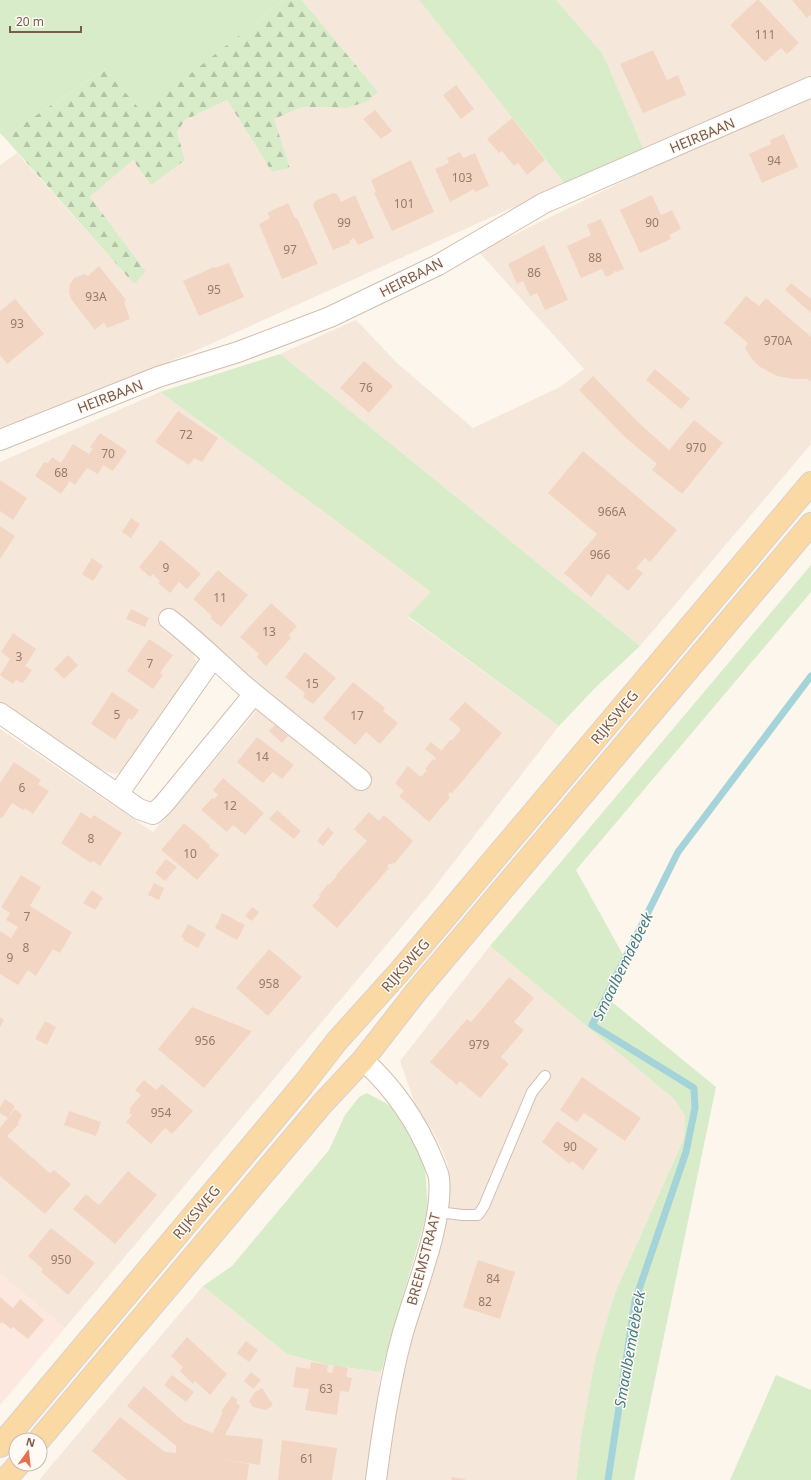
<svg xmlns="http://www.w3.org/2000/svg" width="811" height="1480" font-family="'Noto Sans',sans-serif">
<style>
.residential{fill:#f5e8da}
.commercial{fill:#fde8e0}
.grass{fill:#d8ecc9}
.forest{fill:url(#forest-firs)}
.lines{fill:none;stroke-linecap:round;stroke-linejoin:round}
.stream{stroke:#a5d3da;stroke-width:7}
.building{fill:#f3d5c3}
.lane-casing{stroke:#d1beb0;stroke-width:12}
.street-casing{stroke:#d1beb0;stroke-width:22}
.primary-casing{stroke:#dad1cd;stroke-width:24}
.lane{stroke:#fff;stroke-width:10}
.street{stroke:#fff;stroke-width:20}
.primary{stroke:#fbd9a5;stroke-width:22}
.labels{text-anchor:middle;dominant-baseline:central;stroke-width:3;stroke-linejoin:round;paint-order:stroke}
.number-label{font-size:12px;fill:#987a6a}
.street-label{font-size:14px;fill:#7a5c4d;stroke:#fffaf3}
.water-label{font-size:15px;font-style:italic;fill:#437c86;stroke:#fffaf3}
</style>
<defs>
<pattern id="forest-firs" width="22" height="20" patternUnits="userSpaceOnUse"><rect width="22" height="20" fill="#d8ecc9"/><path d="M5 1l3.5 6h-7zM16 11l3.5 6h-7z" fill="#b4c2a5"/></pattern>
</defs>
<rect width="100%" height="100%" fill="#fdf6ec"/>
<!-- residential -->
<path class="residential" d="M302,0h117l146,184 -368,166 -197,83v-268l17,-12 117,131 12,-12 -56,-75 43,-37 18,24 34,-24 -8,-28 8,-12 42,-20 45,72 18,-5 -17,-48 29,-12 44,1 32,-16z
M556,0h255v77l-167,73 -41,-96z
M811,95v349l-171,202 -360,-292 76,-34 42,44 75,64 87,-41 24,-18 -105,-117 163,-80z
M160,392l175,128 96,72 -23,25 151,109 -129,167 -365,435 -65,-54v-545l153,103 117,-137 -97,-86 -12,19 32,25 3,9 -5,17 -65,92 -12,3 -17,-6 -97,-64v-242z
M490,946l184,153 11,17 -1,22 -69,155 -34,145 -5,42h-192l22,-134 40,-129 4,-33 -3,-22 -12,-27 -20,-31 -15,-43z
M203,1286l84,68 41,11 53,7 -13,108h-329z"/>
<!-- commercial -->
<path class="commercial" d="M0,1274l65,54 -65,77z"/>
<!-- grass -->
<path class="grass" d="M0,0h284l-142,113 -37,-44 -101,68 -4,-4z
M419,0h137l47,54 41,96 -79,34z
M280,354l360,292 -45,42 -36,38 -151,-110 23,-24 -96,-72 -175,-128z
M811,565v27l-235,278 51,92 -15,40 104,85 -82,393h-58l5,-42 14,-78 20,-67 69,-155 1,-22 -11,-17 -184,-153z
M367,1093l22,12 14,16 22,46 3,43 -47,162 -53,-7 -41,-11 -84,-68 29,-20 97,-116 16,-35 14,-18z
M776,1375l35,15v90h-81z"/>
<!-- forest -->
<path class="forest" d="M284,0h18l76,92 -12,10 -20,6 -44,-1 -28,12 16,49 -18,4 -45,-72 -42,20 -8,12 8,28 -34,25 -18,-25 -43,37 56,75 -12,12 -130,-147 101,-68 37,43z"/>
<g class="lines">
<!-- stream -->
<path class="stream" d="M608,1480l27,-179 51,-149 9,-44 -1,-20 -102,-63 86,-173 133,-176"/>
</g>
<!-- building -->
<path class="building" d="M757,0h2l40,43 -12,11 -6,-6 -16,14 -35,-37z
M792,0h19v14l-4,4z
M653,50l14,30 11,-5 8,20 -43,18 -23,-49z
M456,85l18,24 -13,10 -18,-24z
M375,110l17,21 -11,8 -18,-20z
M512,118l33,42 -18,15 -9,-12 -4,3 -12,-15 -3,2 -12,-14z
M784,134l14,33 -36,16 -13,-29 22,-10 -1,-4z
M460,152l3,6 12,-5 14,33 -14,6 -1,-3 -24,13 -15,-33 14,-6 -2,-5z
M411,160l23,52 -42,19 -18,-38 2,-1 -5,-12z
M333,193l4,1 4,8 14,-7 19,43 -16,7 -4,-7 -5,3 1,2 -17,7 -20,-45 2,-4z
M652,195l9,20 11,-5 9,19 -12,6 2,4 -31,14 -20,-43z
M288,203l7,15h2l21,46 -36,15 -23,-55 11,-6 -3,-5z
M601,219l23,50 -7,3 -3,-1v2l-8,4 -4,-8 -21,9 -14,-32 24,-11 -4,-10z
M544,245l24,55 -23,10 -8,-17 -7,3 -7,-15 -6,3 -9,-20z
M229,263l15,34 -45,19 -16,-35 31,-14 1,1z
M99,266l27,34 -2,2 6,17 -23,9 -3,-6 -9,8 -24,-31 -2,-7 1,-8 4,-6 11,-4 3,2z
M791,283l20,16v14l-26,-23z
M746,296l13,10 7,-8 45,39v45l-4,-3h-14l-16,-3 -17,-9 -9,-9 -6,-10 3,-5 -24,-20z
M15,299l29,35 -37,30 -7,-9v-44z
M364,361l29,25 -24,27 -29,-25z
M655,369l35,30 -9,10 -35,-29z
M593,376l46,47 30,27 25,-30 29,23 -41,51 -30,-24 5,-6 -32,-27 -46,-47z
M178,411l40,27 -16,24 -8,-4 -5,7 -34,-23z
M100,433l27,18 -14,20 -10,-6 -5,9 -11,-6 -12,17 -5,-4 -9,13 -26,-18 9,-14 4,1 4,-6 9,6 12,-19 16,10 4,-5 -3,-2z
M583,451l94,79 -27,32 -5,-4 -9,10 7,5 -15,18 -20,-17 -17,23 -27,-24 33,-39 -49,-41z
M0,480l27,18 -14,22 -13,-9z
M131,518l9,6 -9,14 -9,-6z
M0,526l15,10 -15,23z
M161,540l40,34 -14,15 -8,-7 -9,11 -12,-10 2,-2 -7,-7 -3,3 -11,-10z
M92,558l11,8 -10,15 -11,-7z
M218,570l30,25 -27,32 -11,-9 2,-2 -19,-17z
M271,603l26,23 -8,9 2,3 -25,28 -9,-9 2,-3 -19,-17z
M131,609l18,9 -4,9 -19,-8z
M13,633l23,16 -11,17 7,4 -9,13 -7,-3 -3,4 -13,-9 10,-16 -9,-7z
M149,639l24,16 -13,18 3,2 -10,14 -26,-18z
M305,652l31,26 -23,26 -10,-7 2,-4 -20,-16z
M68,655l10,10 -14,14 -10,-10z
M353,682l32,26 -2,3 15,12 -18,21 -14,-12 -11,13 -32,-27z
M112,692l27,18 -7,10 -3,-2 -14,22 -24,-16z
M465,702l37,31 -42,51 -8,9 -2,-1 -2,3 2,2 -2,3 -19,22 -30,-26 5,-5 -9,-8 13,-17 13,11 6,-7 -2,-1 8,-10 2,1 1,-2 -11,-9 6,-7 11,9v-1l8,-10h2l8,-9v-3l-11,-9z
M275,725l13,11 -6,7 -13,-12z
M257,737l37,28 -12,14 -9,-7 -10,11 -26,-21z
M14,762l27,18 -3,4 11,7 -16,23 -8,-6 -2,2 -11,-7 -10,15 -2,-1v-34z
M223,778l41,35 -19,22 -12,-10 -6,7 -26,-22 11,-12 2,1 4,-4 -5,-5z
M277,810l24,21 -7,8 -25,-20z
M81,812l10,7 3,-4 28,18 -22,33 -7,-5 -2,2 -30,-20z
M369,812l10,9 5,-6 29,26 -18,22 -6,1 -2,3 2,1 -52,60 -25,-22 8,-9 -1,-2 9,-11 1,1 8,-9 -1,-1 31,-34 -13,-12z
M184,823l26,22 -1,2 10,8 -22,25 -36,-30z
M328,827l6,6 -11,13 -6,-5z
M166,859l11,8 -12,14 -10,-8z
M21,875l20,12 -11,19 42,26 -12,21 -7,-4 -17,27 -8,-6 -10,15 -18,-11v-43l11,7 7,-11 -12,-7 4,-7 -9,-6z
M154,883l10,5 -5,12 -11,-5z
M92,890l11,8 -8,12 -12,-7z
M252,907l7,5 -7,9 -7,-5z
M222,913l23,12 -8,15 -22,-12z
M188,924l18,10 -8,14 -15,-8 1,-2 -3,-1z
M269,949l33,28 -34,39 -32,-28z
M509,977l25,21 -20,24 10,8 -23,27 8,7 -29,34 -20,-17 -3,4 -27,-23 37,-43 4,3z
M192,1007l60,24 -48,57 -46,-39z
M0,1017l4,3 -4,7z
M45,1021l11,6 -9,18 -12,-6z
M582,1077l59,41 -16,23 -41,-28 -7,9 -17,-12z
M144,1080l12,10 6,-6 31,27 -21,23 -7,-6 -14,16 -25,-22 6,-7 -3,-2 2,-3 -2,-1 12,-14 -6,-5z
M5,1099l10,7 -7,12 -8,-5v-6z
M15,1109l7,6 -4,7 1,2 -12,12 43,37 4,-3 17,14 -26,30 -45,-38v-48z
M69,1111l32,11 -5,14 -32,-11z
M557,1121l41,28 -15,21 -11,-9 -2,3 -28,-22z
M128,1171l29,24 -42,49 -42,-35 13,-15 13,11z
M51,1228l44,35 -27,32 -27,-23 2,-3 -15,-13z
M478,1260l37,12 -15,47 -37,-12z
M0,1297l13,11 7,-9 24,21 -16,19 -15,-12 -2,2 -9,-7 -2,2z
M187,1337l40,37 -17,21 -15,-14 -2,3 -13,-13 3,-4 -12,-11z
M246,1341l12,9 -9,12 -12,-9z
M311,1362l17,3 -1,7 5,1 2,-8 14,3 -2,9 6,1 -3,14 -9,-1 -3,24 -32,-5 4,-21 -16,-2 3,-20 14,2z
M251,1372l10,8 -8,9 -9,-8z
M172,1375l22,17 -8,10 -22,-17z
M144,1386l40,36 29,11 10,-21 -2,-1 11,-15 6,4 -2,3 4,3 -15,29 38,4 -3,26 -46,-7 35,6 -2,16h-120l-35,-29 28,-34 45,35 11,1v-7l-49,-40z
M262,1388l11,17 -7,5 -13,-3 -4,-6 6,-9z
M282,1440l55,8 -5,32h-54z
M452,1477l13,2v1h-14z"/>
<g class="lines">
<defs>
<path id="lane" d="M438,1212l25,3h15l6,-9 48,-114 13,-16"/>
<path id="street" d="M0,440l158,-63 80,-25 92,-35 108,-52 106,-62 267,-116
M169,619c28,22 52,46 78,69 37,31 77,61 114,92
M0,713l139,96 14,5 10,-9 91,-111
M118,794l95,-136
M363,1060c30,27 55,63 70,101 2,5 5,11 6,17 5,46 -26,116 -38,162 -12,45 -19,93 -25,140"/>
<path id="primary" d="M39,1440l283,-336 41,-44 53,-68 395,-468
M0,1446l302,-360 35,-45 63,-70 411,-488
M5,1480l14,-16"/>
</defs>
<!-- lane casing -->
<use href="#lane" class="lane-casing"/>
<!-- street casing -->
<use href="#street" class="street-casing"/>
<!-- primary casing -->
<use href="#primary" class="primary-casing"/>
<!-- lane -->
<use href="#lane" class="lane"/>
<!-- street -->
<use href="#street" class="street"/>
<!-- primary -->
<use href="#primary" class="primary"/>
</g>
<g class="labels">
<!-- number labels -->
<g class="number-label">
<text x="765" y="34">111</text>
<text x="774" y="160">94</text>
<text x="462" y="177">103</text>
<text x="404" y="203">101</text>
<text x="344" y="222">99</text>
<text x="652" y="222">90</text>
<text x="290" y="249">97</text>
<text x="595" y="257">88</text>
<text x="534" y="272">86</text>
<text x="214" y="289">95</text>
<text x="96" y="296">93A</text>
<text x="17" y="323">93</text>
<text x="778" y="340">970A</text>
<text x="366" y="387">76</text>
<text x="186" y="434">72</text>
<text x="696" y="447">970</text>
<text x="108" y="453">70</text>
<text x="61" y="472">68</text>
<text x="612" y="511">966A</text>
<text x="600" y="554">966</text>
<text x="166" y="567">9</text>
<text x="220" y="597">11</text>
<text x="269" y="631">13</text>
<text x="19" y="656">3</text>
<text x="150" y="663">7</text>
<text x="312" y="683">15</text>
<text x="117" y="714">5</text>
<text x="357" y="715">17</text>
<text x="262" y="756">14</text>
<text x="22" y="787">6</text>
<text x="230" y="805">12</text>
<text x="91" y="838">8</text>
<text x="190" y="853">10</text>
<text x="27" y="916">7</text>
<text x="26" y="947">8</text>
<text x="10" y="957">9</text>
<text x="269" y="983">958</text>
<text x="205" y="1040">956</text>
<text x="479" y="1044">979</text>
<text x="161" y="1112">954</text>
<text x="570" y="1146">90</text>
<text x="61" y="1259">950</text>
<text x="493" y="1278">84</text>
<text x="485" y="1301">82</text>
<text x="326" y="1388">63</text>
<text x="307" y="1458">61</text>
</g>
<!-- street labels -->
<g class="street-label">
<text transform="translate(702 135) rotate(-23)">HEIRBAAN</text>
<text transform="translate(411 277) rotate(-27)">HEIRBAAN</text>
<text transform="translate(110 396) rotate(-21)">HEIRBAAN</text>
<text transform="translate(614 717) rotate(-50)">RIJKSWEG</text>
<text transform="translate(405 965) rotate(-49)">RIJKSWEG</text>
<text transform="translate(196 1212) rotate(-50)">RIJKSWEG</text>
<text transform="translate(423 1259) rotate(-75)">BREEMSTRAAT</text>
</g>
<!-- water labels -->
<g class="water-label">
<text transform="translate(622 966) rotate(-64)">Smaalbemdebeek</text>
<text transform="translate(629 1349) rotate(-80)">Smaalbemdebeek</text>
</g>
</g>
<!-- north arrow -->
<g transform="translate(28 1452) rotate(15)"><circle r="19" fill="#fffaf3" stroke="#cabbb1"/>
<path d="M0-3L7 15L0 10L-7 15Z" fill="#e76f51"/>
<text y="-6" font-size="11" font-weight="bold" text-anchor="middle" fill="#7a5c4d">N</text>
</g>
<!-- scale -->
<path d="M10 26v6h71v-6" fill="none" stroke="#7a5c4d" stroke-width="2"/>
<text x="16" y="26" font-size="12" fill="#7a5c4d" stroke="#fffaf3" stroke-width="3" paint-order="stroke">20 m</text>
</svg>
